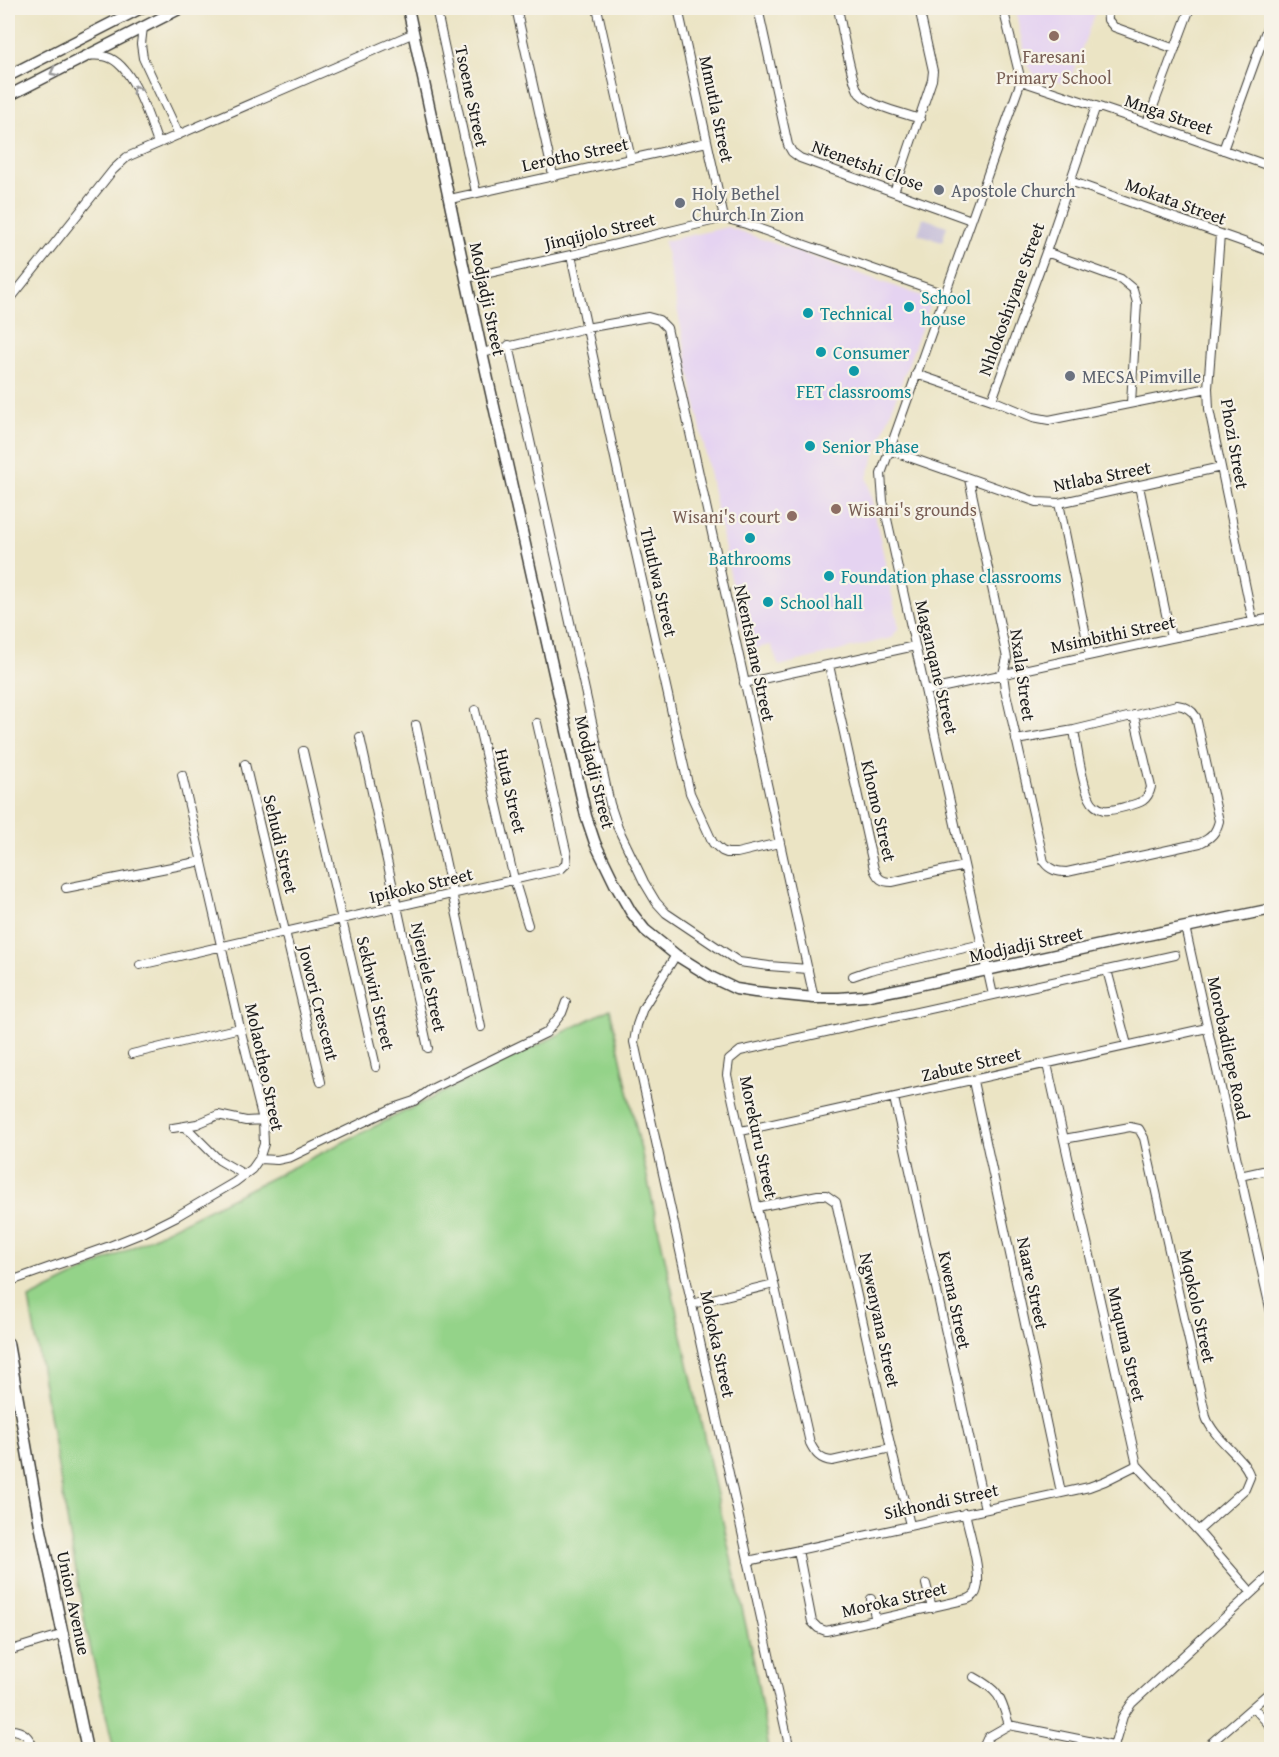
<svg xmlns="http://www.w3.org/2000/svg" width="1279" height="1757" font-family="'Gentium Book Plus',serif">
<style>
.built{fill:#e5d3f1}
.industrial{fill:#c7c0d9}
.green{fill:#94d389;stroke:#587852;stroke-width:1.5}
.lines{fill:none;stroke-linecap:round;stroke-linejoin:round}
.minor-casing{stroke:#3b3a35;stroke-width:10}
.tertiary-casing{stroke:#3b3a35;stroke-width:13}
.minor{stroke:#fff;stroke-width:8}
.tertiary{stroke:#fff;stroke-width:10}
.oneway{stroke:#999}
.education-dot{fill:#8d6e63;stroke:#f7f3e8;stroke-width:2}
.worship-dot{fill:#6b7280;stroke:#f7f3e8;stroke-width:2}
.culture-dot{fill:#0f9aa8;stroke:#f7f3e8;stroke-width:2}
.labels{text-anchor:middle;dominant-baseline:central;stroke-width:4.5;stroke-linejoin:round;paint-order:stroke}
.education-label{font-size:18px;fill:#785e54;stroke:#f7f3e8}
.street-label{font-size:18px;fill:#1c1c1c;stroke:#f7f3e8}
.worship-label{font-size:18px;fill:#5b616d;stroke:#f7f3e8;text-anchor:start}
.culture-label{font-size:18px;fill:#0d838f;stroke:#f7f3e8;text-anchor:start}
</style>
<rect width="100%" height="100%" fill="#f7f3e8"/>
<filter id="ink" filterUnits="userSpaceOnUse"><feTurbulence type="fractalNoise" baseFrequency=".0167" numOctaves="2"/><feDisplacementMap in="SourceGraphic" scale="12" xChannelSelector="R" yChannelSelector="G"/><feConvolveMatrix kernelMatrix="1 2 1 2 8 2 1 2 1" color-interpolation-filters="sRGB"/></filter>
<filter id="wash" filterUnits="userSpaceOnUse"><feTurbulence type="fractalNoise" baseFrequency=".008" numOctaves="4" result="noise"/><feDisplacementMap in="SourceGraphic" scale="24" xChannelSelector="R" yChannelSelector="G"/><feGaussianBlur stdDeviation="1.35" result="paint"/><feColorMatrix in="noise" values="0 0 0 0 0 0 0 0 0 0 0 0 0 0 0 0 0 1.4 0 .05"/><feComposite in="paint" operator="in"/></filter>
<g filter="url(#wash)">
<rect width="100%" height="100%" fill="#ebe4c4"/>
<!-- built -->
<path class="built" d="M1015,8h82l-29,77 -33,-10 -8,-10z
M728,227l197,70 4,10 -62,170 32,151 -8,10 -112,28 -8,-21 -25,6 -33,-159 -49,-251z"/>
<!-- industrial -->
<path class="industrial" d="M923,218l24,8 -5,16 -24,-8z"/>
<!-- green -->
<path class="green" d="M610,1009l145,658 14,82h-655l-28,-120 -57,-330z"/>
</g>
<g filter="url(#ink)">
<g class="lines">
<defs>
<path id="minor" d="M436,8l40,184
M516,8l37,167
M597,8l34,151
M678,8l46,210
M758,8l30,137 4,7 8,6 171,62
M838,8c3,15 14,78 22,86 13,13 43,19 60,25
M1107,8l1,12 6,7 61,22
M143,27l-2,17 2,14 36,77
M88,55c6,1 13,0 19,2 27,8 42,63 51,86
M1021,81l126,42 125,44
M1147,123l43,-115
M1223,150l49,-136
M1070,181l202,71
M894,192l38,-112 1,-9 -14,-63
M450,199l257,-57
M1220,235l-12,153 1,21 44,213
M1046,252l75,27 12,10 4,14 -6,100
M571,255l55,254 64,284 23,50 9,8 5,2h10l42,-10
M466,278l105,-23 153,-37 22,6 198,70
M8,302l105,-132 14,-13 287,-124
M509,345l101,459 8,24 26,54 12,20 10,11 73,49 30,4 39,3
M482,353l104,-25 62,-11 11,3 8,8 147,670
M916,374l76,26 41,17 16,3 159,-32
M992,400l54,-148 50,-146
M889,450l148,52 22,1 162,-36
M969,479l38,179 -4,16 2,15 39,173c6,8 13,10 23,10l133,-29c11,-5 16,-10 19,-22l-23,-104c-4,-7 -10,-11 -19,-12l-103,25 -58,10
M1139,486l32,152
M1059,503l31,152
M829,665l45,204c4,10 8,13 18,13l72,-16
M744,683l171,-37
M926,691l245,-53 101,-20
M475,710l39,169 14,46
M416,725l65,302
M1074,730c3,17 8,55 16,69 2,5 8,10 14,11 8,1 16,-2 24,-4 12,-3 20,-5 23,-19l-17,-72
M360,737l68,311
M303,751l73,316
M245,764l76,318
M66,888l136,-27
M1185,927l87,390
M676,955l-33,53 -6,17 -3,17 156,708
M140,965l421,-96 5,-5 1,-9 -30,-132
M1107,970l20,75
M853,976l17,-6 112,-26
M993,995l-110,-494 -2,-27 140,-393 -18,-73
M132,1054l108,-26
M1047,1064l90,401 61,66 53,61
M973,1081l88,411
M894,1098l91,411
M184,1127l7,5 28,28 26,15
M173,1128l24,-4 21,-9 28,6 17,-1
M741,1131l466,-103
M1064,1139l66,-12 9,2 5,9 62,279c8,23 40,41 44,60l-5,12 -47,42
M259,1159l18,1 14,-3 102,-49 21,-7 19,-13 113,-55 16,-20 4,-11
M1240,1176l32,-7
M757,1207l61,-12h8l10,7 55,246 19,77
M8,1282l102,-36 35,-14 32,-16 58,-34 17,-13 7,-10 5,-15 -1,-24 -23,-92 -58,-253
M692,1304l82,-20
M891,1448l-59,13c-12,-1 -17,-8 -22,-18l-83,-368 2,-15 11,-9 435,-96
M798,1550l14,72 6,6 8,3 142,-32c4,-2 8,-4 9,-10 5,-15 -8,-59 -12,-76
M748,1561l341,-74 16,-6 32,-16
M926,1584l6,24
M871,1599l5,22
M8,1651l56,-17
M974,1677c26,14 27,21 35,48
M1253,1707l19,21
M8,1730c14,-1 22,6 26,20
M982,1750l6,-13 21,-12 104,21
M1113,1750l10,-34 9,-13 140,-129
M1203,1750l69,-60"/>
<path id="tertiary" d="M408,8l74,345 104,463 9,27 20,41 16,28 14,18 31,25 37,23 23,11 19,3 59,6h25l25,-2 41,-8 209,-46 158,-33
M8,76l133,-68
M8,96l173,-88
M8,1343l32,182 47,225"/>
</defs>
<!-- minor casing -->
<use href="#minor" class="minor-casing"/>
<!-- tertiary casing -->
<use href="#tertiary" class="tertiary-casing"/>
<!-- minor -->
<use href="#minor" class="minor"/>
<!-- tertiary -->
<use href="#tertiary" class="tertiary"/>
</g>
<!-- one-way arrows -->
<defs><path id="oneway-chevron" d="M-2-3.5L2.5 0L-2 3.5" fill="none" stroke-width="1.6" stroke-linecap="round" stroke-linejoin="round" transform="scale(1.5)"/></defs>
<g class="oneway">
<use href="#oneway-chevron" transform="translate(54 72) rotate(153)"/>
<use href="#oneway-chevron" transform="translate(136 89) rotate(-117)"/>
</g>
</g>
<!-- markers -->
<g class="education-dot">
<circle cx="1054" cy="36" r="6"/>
<circle cx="836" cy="509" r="6"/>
<circle cx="792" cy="516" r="6"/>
</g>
<g class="worship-dot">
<circle cx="939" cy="190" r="6"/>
<circle cx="680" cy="203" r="6"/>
<circle cx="1070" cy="376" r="6"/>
</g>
<g class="culture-dot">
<circle cx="909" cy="307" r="6"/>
<circle cx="808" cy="313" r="6"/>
<circle cx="821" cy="352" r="6"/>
<circle cx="854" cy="371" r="6"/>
<circle cx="810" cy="446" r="6"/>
<circle cx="750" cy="538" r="6"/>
<circle cx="829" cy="576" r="6"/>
<circle cx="768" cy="602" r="6"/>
</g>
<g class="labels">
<!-- education labels -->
<g class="education-label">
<text x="1054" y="56">Faresani<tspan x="1054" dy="21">Primary School</tspan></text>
<text x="848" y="509" text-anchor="start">Wisani's grounds</text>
<text x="780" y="516" text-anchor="end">Wisani's court</text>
</g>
<!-- street labels -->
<g class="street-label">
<text transform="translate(472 96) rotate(78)">Tsoene Street</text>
<text transform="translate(717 109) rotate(78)">Mmutla Street</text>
<text transform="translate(1169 114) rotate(19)">Mnga Street</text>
<text transform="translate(575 154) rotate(-12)">Lerotho Street</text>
<text transform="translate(868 165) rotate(20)">Ntenetshi Close</text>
<text transform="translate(1176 201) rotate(20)">Mokata Street</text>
<text transform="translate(600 231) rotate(-13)">Jinqijolo Street</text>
<text transform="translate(488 299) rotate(78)">Modjadji Street</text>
<text transform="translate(1011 299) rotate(-70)">Nhlokoshiyane Street</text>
<text transform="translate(1235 444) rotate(80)">Phozi Street</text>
<text transform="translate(1102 476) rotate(-11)">Ntlaba Street</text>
<text transform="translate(659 582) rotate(77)">Thutlwa Street</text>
<text transform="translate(1113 634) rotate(-12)">Msimbithi Street</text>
<text transform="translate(755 653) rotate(78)">Nkentshane Street</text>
<text transform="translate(937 667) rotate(77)">Maganqane Street</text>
<text transform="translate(1023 675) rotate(82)">Nxala Street</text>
<text transform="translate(595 772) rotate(76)">Modjadji Street</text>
<text transform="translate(511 791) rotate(77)">Huta Street</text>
<text transform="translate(879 811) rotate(77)">Khomo Street</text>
<text transform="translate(281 844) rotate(77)">Sehudi Street</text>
<text transform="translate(421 885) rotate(-13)">Ipikoko Street</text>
<text transform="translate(1026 944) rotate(-12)">Modjadji Street</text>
<text transform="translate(429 977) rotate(78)">Njenjele Street</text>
<text transform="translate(376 993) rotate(77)">Sekhwiri Street</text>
<text transform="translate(319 1003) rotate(76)">Jowori Crescent</text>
<text transform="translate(1229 1048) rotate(78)">Morobadilepe Road</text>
<text transform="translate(971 1064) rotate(-13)">Zabute Street</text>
<text transform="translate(265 1067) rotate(78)">Molaotheo Street</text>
<text transform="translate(759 1137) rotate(78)">Morekuru Street</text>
<text transform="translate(1033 1283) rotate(78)">Naare Street</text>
<text transform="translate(955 1300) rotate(78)">Kwena Street</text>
<text transform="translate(1198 1306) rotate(78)">Mqokolo Street</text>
<text transform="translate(880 1320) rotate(78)">Ngwenyana Street</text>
<text transform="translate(718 1344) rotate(78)">Mokoka Street</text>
<text transform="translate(1127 1344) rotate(77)">Mnquma Street</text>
<text transform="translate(941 1501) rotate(-12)">Sikhondi Street</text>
<text transform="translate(894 1599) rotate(-13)">Moroka Street</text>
<text transform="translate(74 1603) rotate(78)">Union Avenue</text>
</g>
<!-- worship labels -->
<g class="worship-label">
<text x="951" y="190">Apostole Church</text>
<text x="692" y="193">Holy Bethel<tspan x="692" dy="21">Church In Zion</tspan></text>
<text x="1082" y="376">MECSA Pimville</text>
</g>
<!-- culture labels -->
<g class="culture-label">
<text x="921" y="297">School<tspan x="921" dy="21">house</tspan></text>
<text x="820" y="313">Technical</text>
<text x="833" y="352">Consumer</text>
<text x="854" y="391" text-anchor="middle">FET classrooms</text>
<text x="822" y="446">Senior Phase</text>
<text x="750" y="558" text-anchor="middle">Bathrooms</text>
<text x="841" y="576">Foundation phase classrooms</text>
<text x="780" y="602">School hall</text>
</g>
</g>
<!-- margin -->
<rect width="1279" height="1757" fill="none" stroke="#f7f3e8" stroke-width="30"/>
</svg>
